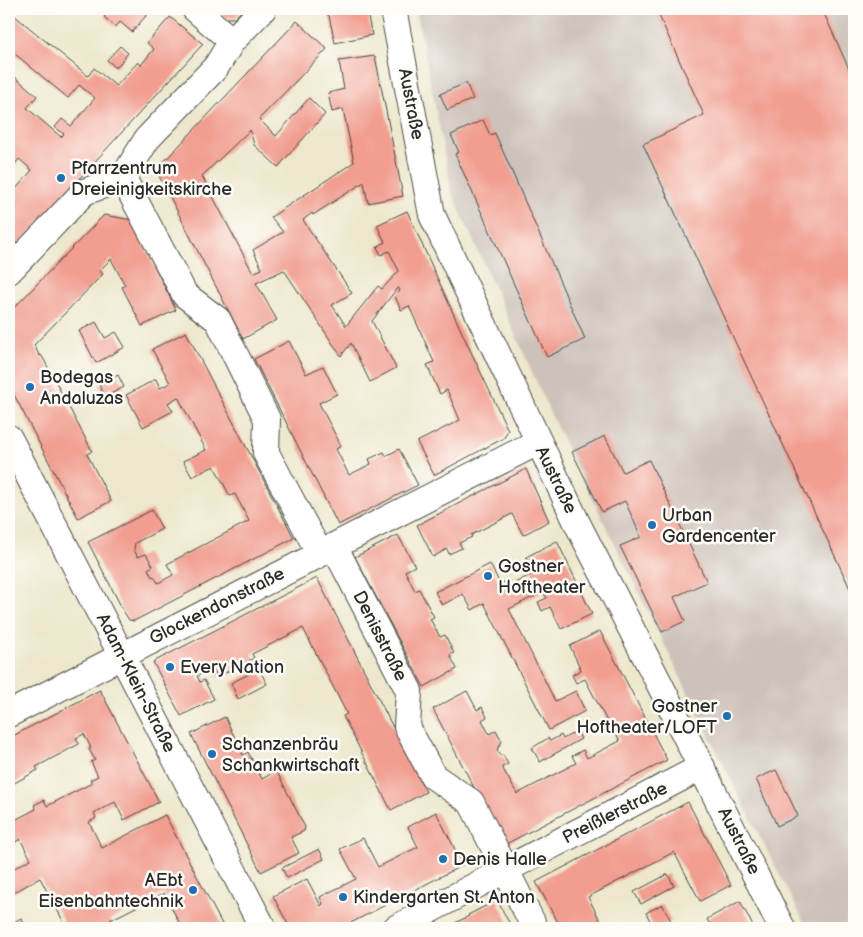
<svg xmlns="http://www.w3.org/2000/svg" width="863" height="937" font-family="'Balsamiq Sans',sans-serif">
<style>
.industrial{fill:#cdc2b9}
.building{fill:#f19d8f}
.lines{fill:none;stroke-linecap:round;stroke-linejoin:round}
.street-casing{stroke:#484743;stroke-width:28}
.street{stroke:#fff;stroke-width:26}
.poi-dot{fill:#1f6fb2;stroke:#fdfcf7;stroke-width:2}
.labels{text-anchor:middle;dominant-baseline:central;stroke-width:5;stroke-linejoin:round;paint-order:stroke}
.street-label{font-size:18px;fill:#2b2b2b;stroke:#fdfcf7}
.poi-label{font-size:18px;fill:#2b2b2b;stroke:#fdfcf7;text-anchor:start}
</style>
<rect width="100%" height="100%" fill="#fdfcf7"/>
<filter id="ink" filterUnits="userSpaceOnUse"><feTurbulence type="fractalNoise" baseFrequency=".02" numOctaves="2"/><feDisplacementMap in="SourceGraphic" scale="10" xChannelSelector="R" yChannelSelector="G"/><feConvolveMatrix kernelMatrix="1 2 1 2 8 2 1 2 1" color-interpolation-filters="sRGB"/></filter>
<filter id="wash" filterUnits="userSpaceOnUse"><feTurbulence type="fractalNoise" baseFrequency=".0096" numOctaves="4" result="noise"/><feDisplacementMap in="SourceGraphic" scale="20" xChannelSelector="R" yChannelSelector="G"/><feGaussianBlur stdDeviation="1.12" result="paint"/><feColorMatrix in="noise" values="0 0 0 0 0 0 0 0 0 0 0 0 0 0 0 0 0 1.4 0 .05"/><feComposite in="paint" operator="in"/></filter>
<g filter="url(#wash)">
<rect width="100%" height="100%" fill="#ede8cd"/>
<!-- industrial -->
<path class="industrial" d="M416,9h438v919h-47l-71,-138 -184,-373 -100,-224z"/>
<g id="blocks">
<!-- building -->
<path class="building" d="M105,9h47l-20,23 -12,-10 -4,5 -12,-10 4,-5z
M215,9h28l-8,9h-10z
M321,9h45l6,26 -37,8 -6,-27z
M656,9h166l32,71v517l-211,-453 61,-29z
M9,11l79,65 6,-8 22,18 22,-24 3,3 13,-16 -7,-6 23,-26 33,27 -194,211v-58l23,-27 -13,-11 -10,13v-100l28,24 -10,12 34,29 3,-3 -9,-7 7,-8 9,7 24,-28 -16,-13 -11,13 -59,-49z
M297,21l30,28 -68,70 17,17 33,-38 16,16 -47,53 -24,-22 -4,-15 -48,46 51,97 9,-4 -9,-19 30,-18 -12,-15 83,-55 -11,-53 -11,3 -4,-19 16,-4 -5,-28 36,-5 28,140 -35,7 -4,-21 -51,33 -1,-2 -9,7 49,73 -20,12 14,21 32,-40 4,3 17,-18 -10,-20 -8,4 -4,-8 8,-5 -8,-17 30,-14 57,126 44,93 -4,8 -70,37 -17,-33 43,-22 -13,-30 -7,4 -13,-29 7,-3 -25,-56 -8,4 -6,-14 5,-5 -2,-4 -26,34 24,47 -26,14 -19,-39 -10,13 -57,-86 -28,13 21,37 -34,19 -87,-169z
M120,46l8,7 -12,15 -9,-8z
M466,83l7,16 -26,11 -7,-16z
M483,120l7,15 5,-2 90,206 -38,18 -92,-203 4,-2 -8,-17z
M104,215l28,5 44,90 -34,16 -20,-39 3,-2 -14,-26 -12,12 4,3 -69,71 5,10 3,1 50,95 -5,3 24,47 -33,17 -69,-133v-72z
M96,322l9,16 11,-6 9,15 -29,16 -17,-32z
M186,332l108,206 -160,83 -5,-1 -5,-8 -36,-70 64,-32 10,19 -27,14 -1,7 4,7 8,-3 7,12 -5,3 4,8 2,-1 4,7 15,-8 -6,-11 82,-43 -14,-27 -5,2 -16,-30 -22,11 -9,-16 23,-11 -28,-53 -10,6 5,8 -30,16 -17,-32 30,-16 4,9 10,-5 -18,-34z
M289,341l17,33 17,-8 14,28 -18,9 22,43 -5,3 13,26 22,-11 -2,-5 15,-7 2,4 13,-7 19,36 -80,40 -84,-166z
M118,375l6,12 -19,10 -6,-12z
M605,436l18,36 26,-12 58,122 -33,15 11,24 -23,11 -42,-86 21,-9 -16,-36 -23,11 -30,-60z
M526,469l23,52 -26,14 -11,-21 -41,21 1,2 -13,6 3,5 -13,6 -2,-5 -14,8 -16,-32z
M398,535l17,31 -10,5 10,20 4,-2 15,28 -4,2 10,18 5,-2 9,18 -4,2 7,14 -33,18 -69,-130z
M557,541l35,73 -31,15 -11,-22 -8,4 -4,-9 9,-4 -4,-6 -34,17 46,92 21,-10 9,20 -36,19 -65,-127 -12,7 -9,-16 -21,11 -7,-13 55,-28 10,20 9,-4 2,5 23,-12 -8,-16z
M317,578l109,214 -35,18 -48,-94 4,-2 -44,-86 -51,26 2,4 -37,19 -4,-9 -16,8 3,6 4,-2 10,19 -33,17 -28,-54z
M600,631l67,129 -163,85 -71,-136 34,-18 10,19 5,-3 5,10 -5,3 7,14 7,-4 6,11 -5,9 4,6 2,-1 5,9 -6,3 15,27 59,-31 -4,-7 11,-6 4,8 33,-17 -8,-15 -2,1 -25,-48 -9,4 -4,-8 9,-5 -11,-24z
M259,669l8,15 -29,15 -7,-16z
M100,690l59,112 -35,18 -9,-18 -21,11 2,5 -7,4 13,26 63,-33 59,113h-42l-18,-35 -54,27 5,8h-48l-27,-50 -31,17v-24l22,-12 -11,-20 -7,5 -4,-8v-7l5,-3 -3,-4 25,-13 -2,-4 10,-5 3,6 45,-23 -2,-3 8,-4 -7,-14 4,-2 -6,-11 2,-1 -7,-14 -8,4 3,6 -43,23 2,3 -29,16v-48z
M225,717l18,38 5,-3 14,27 12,-7 4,2 27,53 -1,4 -13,6 8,16 -38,19 -70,-138z
M577,731l4,8 -41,23 -8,-14 16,-10 2,3 11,-6 2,4z
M776,770l22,46 -21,10 -21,-47z
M688,802l43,83 -31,16 -26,-49 -86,45 16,31h-34l-2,-3 -7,3 -25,-46z
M436,812l27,53 -122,63h-51l-17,-32 34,-17 14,27 2,-2 -3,-7 36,-18 -16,-30 23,-11 15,29 40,-20 -10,-20z
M319,849l5,10 -37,19 -5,-10z
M668,874l6,12 -33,18 -7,-12z
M497,900l15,28h-67l24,-12 -1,-1z
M740,901l14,27h-42l-5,-9z
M662,904l9,17 -13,7h-4l-8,-15z
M21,918l5,10h-17v-3z"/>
</g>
</g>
<g filter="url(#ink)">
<use href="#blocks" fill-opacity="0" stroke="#484743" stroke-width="1"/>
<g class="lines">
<defs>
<path id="street" d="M195,9l37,32
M393,9l39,206 146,310 81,158 123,245
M9,271l75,-79 39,-14 24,-39 69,-72 16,-26 31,-32
M9,438l254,490
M9,714l311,-160 -54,-101 1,-34 -49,-99 -33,-25 -62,-117
M396,928l109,-58 197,-103
M533,928l-1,-6 -61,-120 -38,-26 -26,-49 2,-36 -75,-145 204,-104"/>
</defs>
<!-- street casing -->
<use href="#street" class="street-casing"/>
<!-- street -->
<use href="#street" class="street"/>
</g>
</g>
<!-- markers -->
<g class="poi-dot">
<circle cx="61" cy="178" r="5"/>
<circle cx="30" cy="387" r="5"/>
<circle cx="652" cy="525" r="5"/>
<circle cx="488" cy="576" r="5"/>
<circle cx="170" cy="667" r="5"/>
<circle cx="727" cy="716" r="5"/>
<circle cx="212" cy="754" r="5"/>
<circle cx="443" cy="859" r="5"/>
<circle cx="193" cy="890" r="5"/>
<circle cx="343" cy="897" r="5"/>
</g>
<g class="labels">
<!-- street labels -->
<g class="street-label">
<text transform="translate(411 104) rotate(79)">Austraße</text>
<text transform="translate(556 480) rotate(64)">Austraße</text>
<text transform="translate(217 606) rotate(-27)">Glockendonstraße</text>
<text transform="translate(380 636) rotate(63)">Denisstraße</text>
<text transform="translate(136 683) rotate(63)">Adam-Klein-Straße</text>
<text transform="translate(615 813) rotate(-27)">Preißlerstraße</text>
<text transform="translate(739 841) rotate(63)">Austraße</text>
</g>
<!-- poi labels -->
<g class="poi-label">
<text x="71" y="168">Pfarrzentrum<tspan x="71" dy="21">Dreieinigkeitskirche</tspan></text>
<text x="40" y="377">Bodegas<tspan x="40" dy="21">Andaluzas</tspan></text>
<text x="662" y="515">Urban<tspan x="662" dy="21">Gardencenter</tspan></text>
<text x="498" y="566">Gostner<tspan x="498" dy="21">Hoftheater</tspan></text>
<text x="180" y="667">Every Nation</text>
<text x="717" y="706" text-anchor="end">Gostner<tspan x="717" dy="21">Hoftheater/LOFT</tspan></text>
<text x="222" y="744">Schanzenbräu<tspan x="222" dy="21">Schankwirtschaft</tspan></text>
<text x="453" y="859">Denis Halle</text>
<text x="183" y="880" text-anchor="end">AEbt<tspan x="183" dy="21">Eisenbahntechnik</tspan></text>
<text x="353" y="897">Kindergarten St. Anton</text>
</g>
</g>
<!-- margin -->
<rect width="863" height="937" fill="none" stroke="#fdfcf7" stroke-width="30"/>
</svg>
